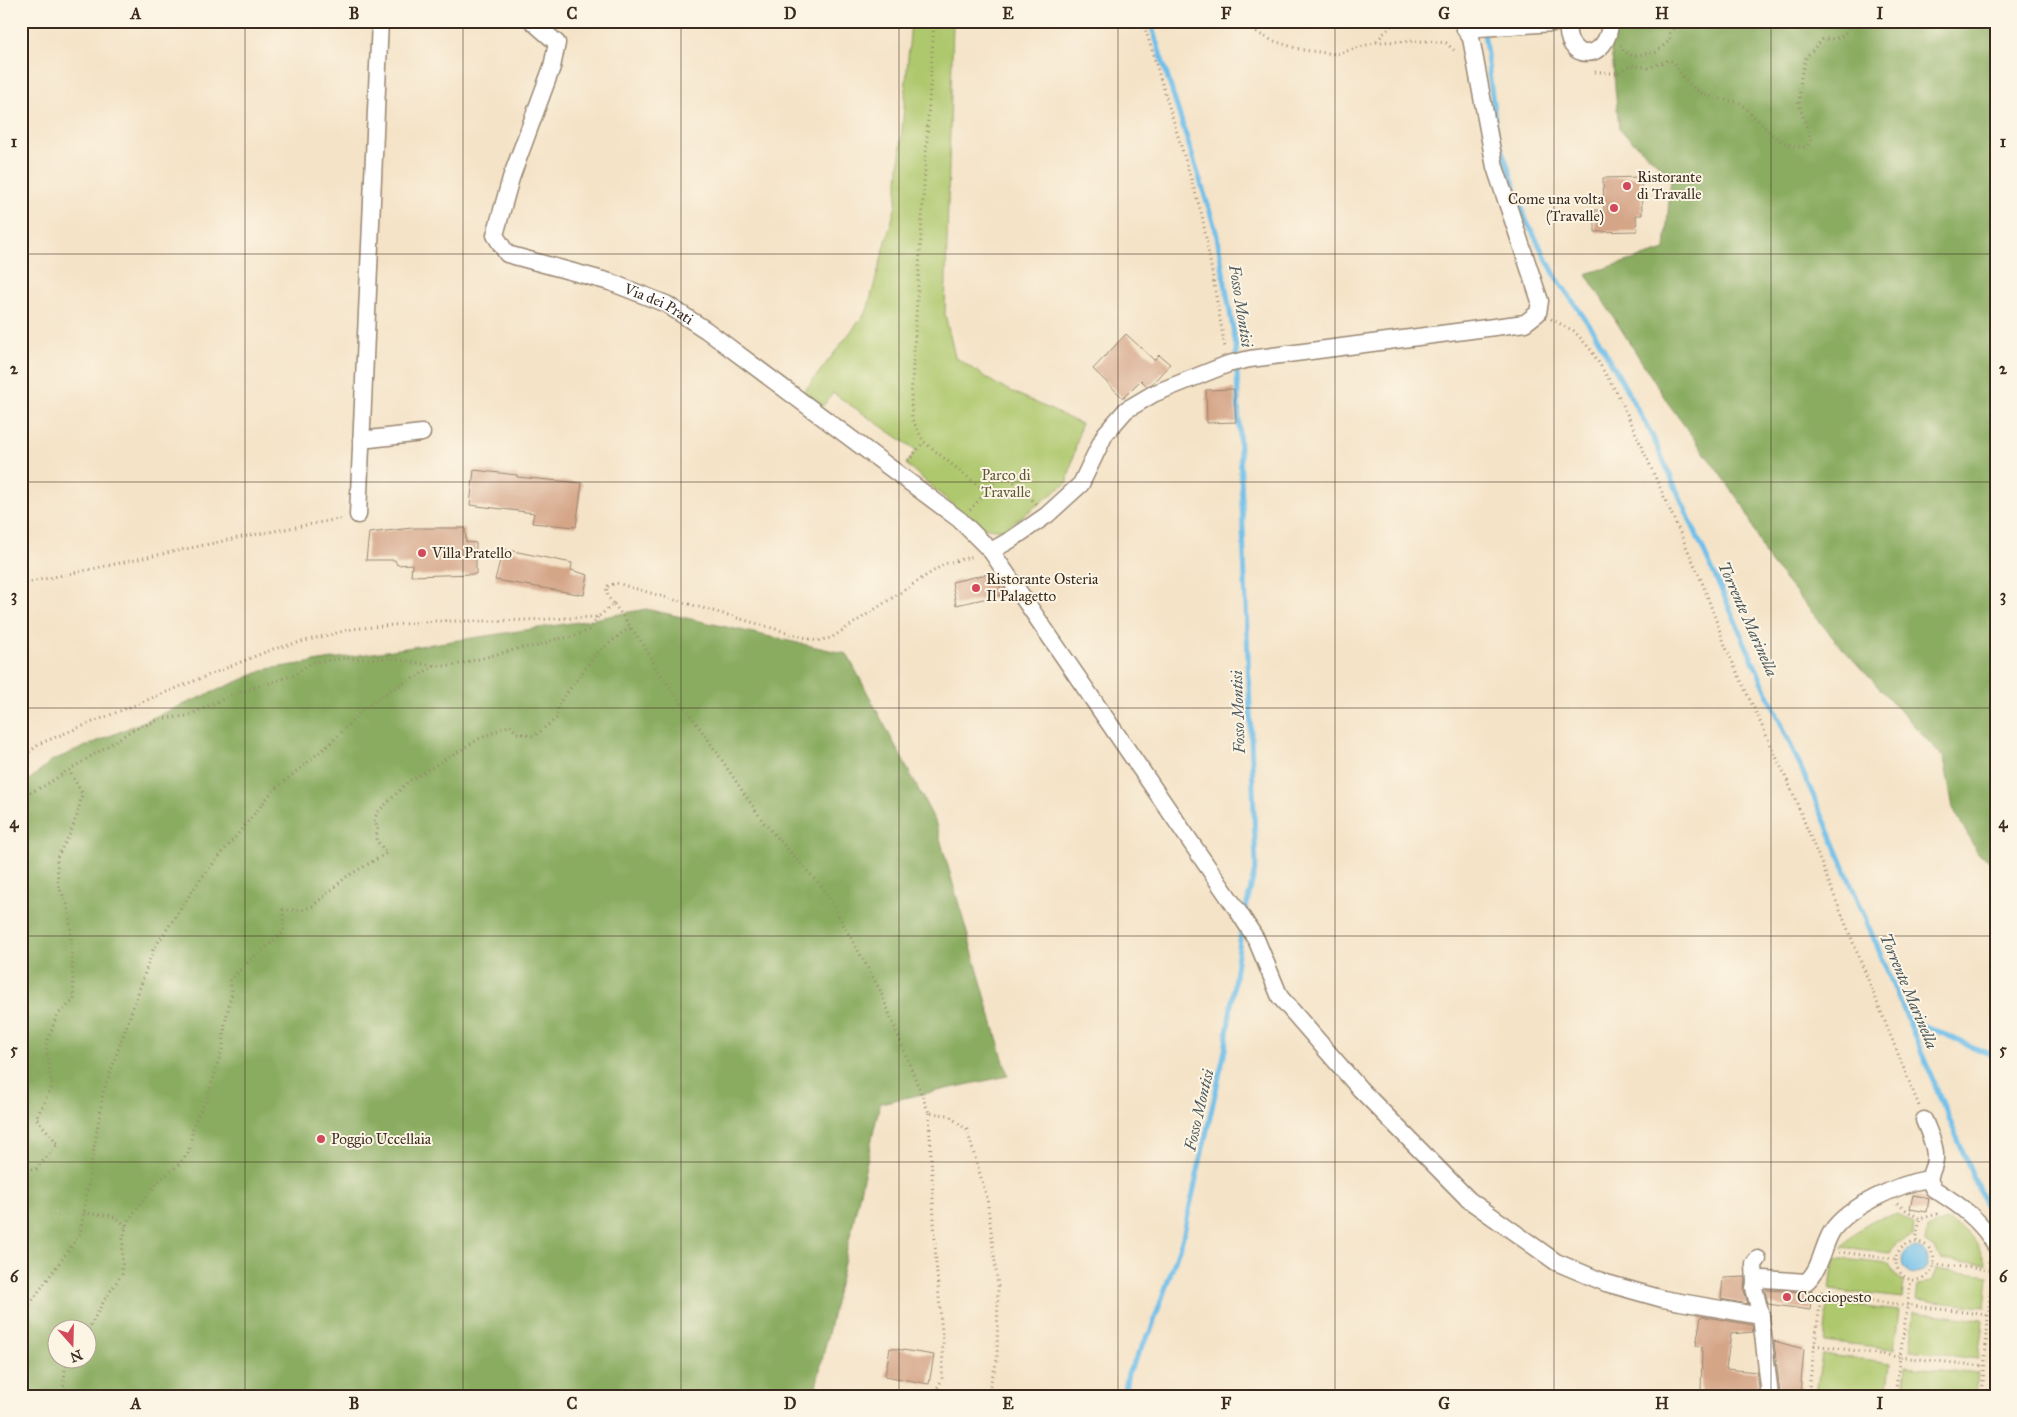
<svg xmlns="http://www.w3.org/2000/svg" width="2017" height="1417" font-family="'IM FELL Great Primer',serif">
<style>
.green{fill:#aec86d;stroke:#747946}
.forest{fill:#8aac60;stroke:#626b3f;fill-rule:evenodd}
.water{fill:#6fbfea;stroke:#557484}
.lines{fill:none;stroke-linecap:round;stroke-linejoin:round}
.stream{stroke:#6fbfea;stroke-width:5}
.building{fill:#d5a588}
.minor-casing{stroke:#988672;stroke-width:19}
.path{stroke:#988672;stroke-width:3;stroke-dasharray:1 4;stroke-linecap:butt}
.minor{stroke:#fff;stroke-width:16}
.grid{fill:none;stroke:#3b2a1e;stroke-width:1;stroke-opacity:0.55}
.poi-dot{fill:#d1495b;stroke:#fcf5e5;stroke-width:2}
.labels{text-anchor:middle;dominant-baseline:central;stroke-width:4;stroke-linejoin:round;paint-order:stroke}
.poi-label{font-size:15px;fill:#3b2a1e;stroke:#fcf5e5;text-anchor:start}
.street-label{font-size:15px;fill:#3b2a1e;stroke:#fcf5e5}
.park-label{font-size:15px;fill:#5e5936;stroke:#fcf5e5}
.water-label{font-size:16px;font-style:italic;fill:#4b575b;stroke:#fcf5e5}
.neatline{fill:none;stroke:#3b2a1e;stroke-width:2}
.grid-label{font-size:16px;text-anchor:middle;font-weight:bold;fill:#3b2a1e}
</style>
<rect width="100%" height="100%" fill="#fcf5e5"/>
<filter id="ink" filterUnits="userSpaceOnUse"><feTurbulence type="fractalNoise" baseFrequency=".02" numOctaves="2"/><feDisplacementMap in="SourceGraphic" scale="10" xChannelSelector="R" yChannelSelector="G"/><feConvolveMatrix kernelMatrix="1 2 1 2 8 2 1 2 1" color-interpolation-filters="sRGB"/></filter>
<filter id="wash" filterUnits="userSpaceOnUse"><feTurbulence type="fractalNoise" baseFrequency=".0096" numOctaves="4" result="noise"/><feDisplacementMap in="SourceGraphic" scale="20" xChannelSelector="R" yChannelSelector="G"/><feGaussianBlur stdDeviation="1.12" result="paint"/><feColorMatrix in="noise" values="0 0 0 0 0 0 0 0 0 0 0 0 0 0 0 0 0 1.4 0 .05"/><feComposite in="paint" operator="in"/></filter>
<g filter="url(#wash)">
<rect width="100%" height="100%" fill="#f4e3c7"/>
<!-- green -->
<path class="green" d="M911,21h42l-8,293 10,43 41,27 85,40 -14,59 -63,47 -26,-3 -72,-63 10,-14 -83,-57 -10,13 -20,-13 64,-82 29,-106z
M1898,1214l16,11 -1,11 -16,7 -7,10 -48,-6c18,-20 28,-30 56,-33z
M1947,1220c24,13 29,19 39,44l-46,-5 -5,-11 -10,-7 2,-12z
M1834,1258l55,6 6,10 9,9 -2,15 -72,-8z
M1936,1269l52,7 -3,31 -69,-7 2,-14 14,-6z
M1828,1303l71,8 -5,38 -70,-8z
M1914,1312l69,8 -5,38 -68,-8z
M1822,1354l69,10 -4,32 -71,-2z
M1906,1366l72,8 -3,22h-73z"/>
<!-- forest -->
<path class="forest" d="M1606,21h390v844l-18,-11 -25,-46 -9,-50 -109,-118 -69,-83 -22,-50 -76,-104 -82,-129 79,-24 6,-74 -52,-47 -6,-64z
M646,609l201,45 88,167 73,255 -128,27 -66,293h-793v-609l30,-26 216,-92 311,-47zM58,1330h30v30h-30z"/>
<!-- water -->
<path class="water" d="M1902 1261a13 13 0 1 1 26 0a13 13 0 1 1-26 0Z"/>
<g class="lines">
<!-- stream -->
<path class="stream" d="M1150,21l66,210 20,115 20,519 -11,48
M1484,31l13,104 29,85 30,57 38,55 57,101 175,391 170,407
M1907,1018l89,39
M1124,1396l4,-23 23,-43 32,-93 42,-187 17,-124"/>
</g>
<g id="blocks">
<!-- building -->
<path class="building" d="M1641,177l1,38h-6l1,16 -42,1v-22h9l-1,-32z
M1126,334l28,26 5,-5 11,9 -18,20 -5,2 -6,-6 -18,18 -30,-29z
M1234,389l2,33 -29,1 -1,-33z
M474,470l43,5v2l65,6 -6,44 -44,-4 2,-10 -64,-8z
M412,528h53l1,14 10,1v31l-65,2 1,-12 -15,1 -2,-5h-29l3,-27z
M503,549l69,14 -1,7 17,5 -4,20 -89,-15z
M992,573l8,13 2,9 -46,10 -4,-23z
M1913,1195l16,3 -2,14 -17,-3z
M1745,1277l-1,13 4,14 -27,-5 2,-21z
M1765,1290l40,2 7,-2 -2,20 -42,-6z
M1701,1316l51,9 1,7 -22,2 -5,35 31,3 3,24h-59l1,-49 -6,-1z
M1774,1341l30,8 -4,45 -20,-1z
M890,1348l44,7 -5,29 -44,-8z"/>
</g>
</g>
<g filter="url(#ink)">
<use href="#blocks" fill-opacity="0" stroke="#988672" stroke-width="1"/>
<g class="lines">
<defs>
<g id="minor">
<path id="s1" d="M532,21l25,22 -5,24 -41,111 -16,57 12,19 103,28 56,22 40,26 254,190 31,31 247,360 18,28 24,58 80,92 109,111 87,62 50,21 57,16 98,17 9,80"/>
<path d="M1568,21c-5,44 42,41 42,0"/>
<path d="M1465,29l102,-7"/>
<path d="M361,440l61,-7"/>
<path d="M358,515l22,-494"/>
<path d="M991,551l21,-12 35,-24 34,-31 24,-50 21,-24 27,-16 75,-30 22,-5 275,-36 13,-10 2,-12 -45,-134 -24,-129 -6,-9"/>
<path d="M1924,1120c5,13 12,26 11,39 -1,14 -11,17 -1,30 24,15 49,32 62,58"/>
<path d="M1755,1283l-1,-19 4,-5"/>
<path d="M1761,1316l-7,-28 1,-5 9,-4 42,3c15,-12 16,-35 26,-51 17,-25 67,-47 96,-52"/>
</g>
</defs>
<!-- minor casing -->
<use href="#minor" class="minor-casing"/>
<!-- path -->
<path class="path" d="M934,21l-23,378 1,20 12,23 61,49
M1143,21l59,194 23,133
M1234,21l37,19 31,10 34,4 41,-12 51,-1 18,2 10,9
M1377,41l18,-20
M1621,45l2,6 10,5 23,-4 13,-11 1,-8 9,-12
M1595,72c7,-1 20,3 26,0 3,-2 7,-5 11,-7l17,3 19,-8 6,2c14,29 34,37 65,40 21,17 37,47 67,45l5,-7 -12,-36 2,-28 5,-19 17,-18c13,1 26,-2 26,-18
M1551,319l23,12 17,19 29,48 82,184 24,66 66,143 127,315
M908,461l16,-19
M970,510l34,-38 32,32
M21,584l221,-47 102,-19
M614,604l29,40 14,25 50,69 57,85 59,65 56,100 50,125 19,2 19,15 20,68 11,88 -1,74 -10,36
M21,758l20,-15 232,-94 79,-20 82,-8h66l98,-4 16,-13 -6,-7 -2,-10 10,-4 201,58 14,-3 113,-74 30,-8
M21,797l23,-11 87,-55 29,-12 27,-3 47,-22 61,-19 17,-13 28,-3 52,-1 42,8
M929,1113l7,149 7,82 -1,35 -9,17
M21,1170l15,-1 22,-25 -22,-26 16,-31 -6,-42 11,-30 17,-15 -4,-80 -3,-16 -9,-19 -1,-28 13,-23 8,-21 4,-20 -13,-22
M1897,1204l23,15 21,-6
M84,1212c16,6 30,-3 41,15
M1916,1241l4,-22
M1896 1261a19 19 0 1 1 38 0a19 19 0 1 1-38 0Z
M1839,1252l56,7
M1934,1264l58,6
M1822,1295l167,20
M21,1309l8,-4 51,-71 23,-141 50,-143 46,-69 74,-90 60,-50 30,-32 29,-20 24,-12 18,-11h18l69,-18 17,-2 18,-7 16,-2 16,-6 10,-14
M88,1330l17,-31 17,-25 1,-35 4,-17 30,-39 21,-18 11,-13 5,-29 13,-25 16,-52 2,-23 7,-32 -2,-11 17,-17 37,-31 -1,-22h19l11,-4 33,-29 41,-24 -11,-13 2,-13 -4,-6 3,-8 32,-32 70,-42 31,-14 7,8 17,3 23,-18 1,-13 39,-52 25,-20 9,-5
M1814,1345l86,12 11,-77
M63,1396l2,-27 5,-9
M1808,1396l14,-107
M1895,1396l5,-39 84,9
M1982,1396l10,-126 -4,-10"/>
<!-- minor -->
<use href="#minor" class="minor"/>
</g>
</g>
<!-- grid -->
<path class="grid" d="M245,21v1375M463,21v1375M681,21v1375M899,21v1375M1118,21v1375M1335,21v1375M1554,21v1375M1771,21v1375M21,254h1975M21,482h1975M21,708h1975M21,936h1975M21,1162h1975"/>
<!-- markers -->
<g class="poi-dot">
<circle cx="1627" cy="186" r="5"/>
<circle cx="1614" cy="208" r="5"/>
<circle cx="422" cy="553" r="5"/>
<circle cx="976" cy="588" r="5"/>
<circle cx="321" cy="1139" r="5"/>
<circle cx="1787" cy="1297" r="5"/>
</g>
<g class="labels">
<!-- poi labels -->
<g class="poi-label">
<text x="1637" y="177">Ristorante<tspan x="1637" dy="17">di Travalle</tspan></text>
<text x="1604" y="199" text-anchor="end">Come una volta<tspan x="1604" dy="17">(Travalle)</tspan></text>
<text x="432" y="553">Villa Pratello</text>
<text x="986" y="579">Ristorante Osteria<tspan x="986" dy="17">Il Palagetto</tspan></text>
<text x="331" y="1139">Poggio Uccellaia</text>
<text x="1797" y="1297">Cocciopesto</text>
</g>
<!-- street labels -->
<g class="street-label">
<text stroke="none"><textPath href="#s1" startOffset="418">Via dei Prati</textPath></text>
</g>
<!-- park labels -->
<g class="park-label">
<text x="1006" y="475">Parco di<tspan x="1006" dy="17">Travalle</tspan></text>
</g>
<!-- water labels -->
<g class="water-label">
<text transform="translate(1241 306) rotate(81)">Fosso Montisi</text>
<text transform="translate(1748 619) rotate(66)">Torrente Marinella</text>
<text transform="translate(1238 712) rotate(-92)">Fosso Montisi</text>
<text transform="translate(1909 991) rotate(67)">Torrente Marinella</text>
<text transform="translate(1199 1110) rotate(-77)">Fosso Montisi</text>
</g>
</g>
<!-- margin -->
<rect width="2017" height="1417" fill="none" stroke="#fcf5e5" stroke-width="55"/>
<!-- north arrow -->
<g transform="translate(72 1344) rotate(160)"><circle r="24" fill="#fcf5e5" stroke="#afa495"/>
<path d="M0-4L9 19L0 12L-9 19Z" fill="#d1495b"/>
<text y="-8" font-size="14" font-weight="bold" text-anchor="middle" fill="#3b2a1e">N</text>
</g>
<rect x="28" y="28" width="1962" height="1362" class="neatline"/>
<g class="grid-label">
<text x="136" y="19">A</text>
<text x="354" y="19">B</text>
<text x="572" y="19">C</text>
<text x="790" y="19">D</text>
<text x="1008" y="19">E</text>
<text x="1226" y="19">F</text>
<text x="1444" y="19">G</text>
<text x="1662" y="19">H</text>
<text x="1880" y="19">I</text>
<text x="14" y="147">1</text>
<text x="2003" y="147">1</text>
<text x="14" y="374">2</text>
<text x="2003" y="374">2</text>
<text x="14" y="601">3</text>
<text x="2003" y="601">3</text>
<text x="14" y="828">4</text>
<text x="2003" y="828">4</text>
<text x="14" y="1055">5</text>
<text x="2003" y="1055">5</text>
<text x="14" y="1282">6</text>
<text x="2003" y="1282">6</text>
<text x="136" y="1409">A</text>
<text x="354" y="1409">B</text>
<text x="572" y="1409">C</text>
<text x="790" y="1409">D</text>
<text x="1008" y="1409">E</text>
<text x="1226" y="1409">F</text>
<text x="1444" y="1409">G</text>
<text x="1662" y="1409">H</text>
<text x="1880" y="1409">I</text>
</g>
</svg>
